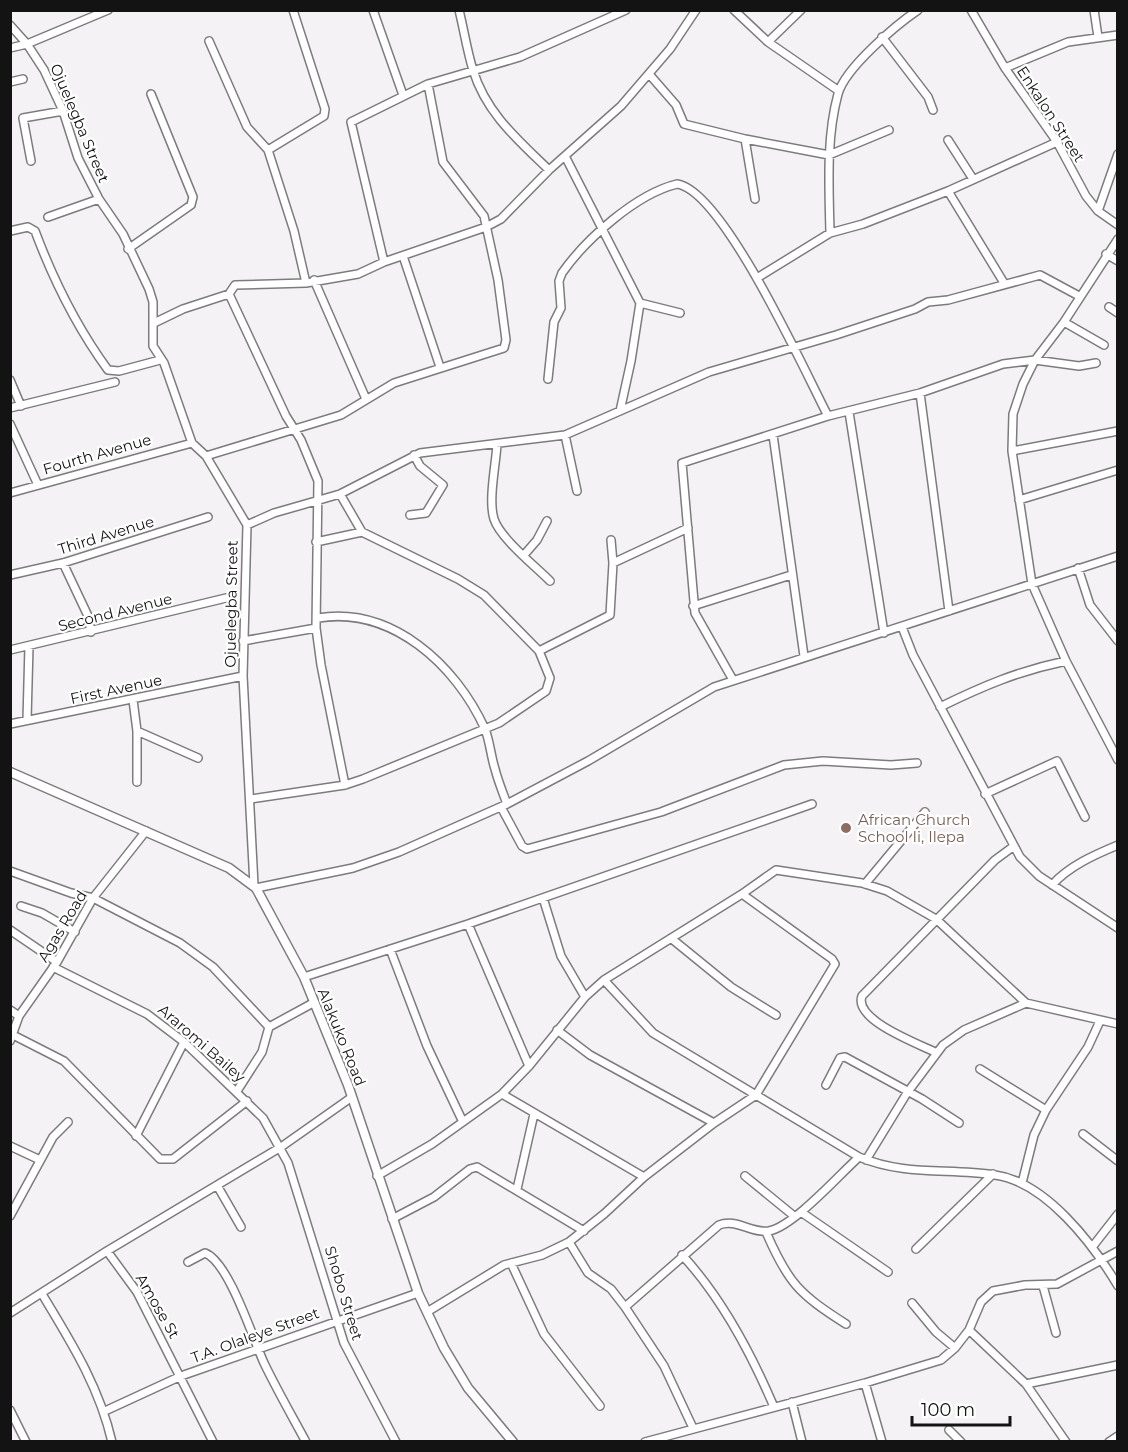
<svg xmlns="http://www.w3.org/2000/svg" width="1128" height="1452" font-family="Montserrat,sans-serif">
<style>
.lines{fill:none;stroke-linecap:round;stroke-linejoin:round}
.minor-casing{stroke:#7e7b7f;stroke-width:10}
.major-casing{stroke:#7e7b7f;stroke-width:11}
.minor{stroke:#fff;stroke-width:7}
.major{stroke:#fff;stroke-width:8}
.education-dot{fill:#8d6e63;stroke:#fff;stroke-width:2}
.labels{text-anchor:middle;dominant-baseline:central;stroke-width:4.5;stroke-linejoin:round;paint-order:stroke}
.street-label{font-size:15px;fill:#141314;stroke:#fff}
.education-label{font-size:15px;fill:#785e54;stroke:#fff;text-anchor:start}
</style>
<rect width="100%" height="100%" fill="#f5f2f6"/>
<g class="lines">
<defs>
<path id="minor" d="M373,10l30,85
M459,10c5,20 8,41 14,60 13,43 45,70 76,100
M734,10l34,32 71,49
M971,10l34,58 52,74 29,54 12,15 20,14
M1094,10l4,27
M10,25l17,19 17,26 19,41 15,47 21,41 24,35 26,55 4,13v44l11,17 28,80 14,13 41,69 -4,151 11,209
M882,37l46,60 5,13
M209,41l38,86 21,23 26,81 12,52
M768,42l33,-32
M10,48l17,-4 81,-34
M1005,68l63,-26 50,-7
M649,74l27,31 8,19 61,15 84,16 60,-25
M10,82l13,-3
M745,139l10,60
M948,140l25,39
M268,150l56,-34 1,-7 -32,-99
M565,156l75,147 -9,58 -11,50
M31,161l-8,-43 40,-7
M948,191l56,92
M1098,211l20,-57
M48,217l51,-18
M10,231l18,-4 7,4c18,48 43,98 73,139l11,1 41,-11
M830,233c-1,-46 -4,-95 8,-139 7,-26 58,-69 80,-84
M1118,239l-54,83 -29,38 -12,24 -10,30 -1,37 20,133 34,77 52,99
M128,249l63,-44 2,-8 -42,-103
M1106,254l12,7
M403,256l37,111
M384,262l-33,-140 77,-38 92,-27 106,-47
M757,278l73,-45 33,-9 85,-33 109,-49
M314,280l52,119
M229,294l57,122 15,24 17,41 -2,147 5,37 24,120
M640,303l40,10
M1109,307l9,6
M1064,322l40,23
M154,323l29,-14 46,-15 6,-9 71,-2 52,-9 26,-12 102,-35 15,-8 48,-49 72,-64 49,-57 26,-39
M548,379l6,-57 7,-14 -2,-27 3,-8c24,-34 74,-79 115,-89 46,6 128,188 151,232
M10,380l11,26
M920,393l29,218
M10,408l105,-26
M849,412l35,221
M10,424l28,61
M565,435l12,56
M773,435l31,221
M497,444c-1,20 -9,56 -3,75 6,19 41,47 56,62
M1012,451l106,-20
M206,456l135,-41 53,-32 110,-35 2,-8 -8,-60 -14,-64 -41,-54 -15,-78
M10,493l182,-50
M1019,500l99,-30
M410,515l16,-2 17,-28 -23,-19 -6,-11
M247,525l27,-12 66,-19 80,-41 145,-18 144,-63 127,-37 79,-26 13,-7 20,-2 92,-25 39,21
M316,542l46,-10
M524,555l13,-15 10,-19
M63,563l25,53 3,16
M613,563l75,-35
M1078,568l12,37 28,36
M10,575l53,-12 145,-46
M693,606l98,-31
M318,618c74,-12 138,47 167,111 5,13 6,28 10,40 3,12 8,24 12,35
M902,627l11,28 107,202 19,19 79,52
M243,641l73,-13
M10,650l216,-52
M539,651l71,-36 3,-52 -2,-23
M733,680l-38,-67 -13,-150 146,-47 92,-23 83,-29 32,-4 44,6 17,-3
M133,700l4,31v51
M940,707c43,-21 78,-36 126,-46
M27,720l2,-74
M10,724l233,-48
M137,731l61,27
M985,794l72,-33 28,56
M251,799l94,-14 18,-6 136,-56 47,-32 4,-13 -11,-27 -55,-56 -26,-16 -96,-47 -22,-38
M501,807l21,39 5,3 134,-37 123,-47 39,-4 68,4 26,-2
M10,871l61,22 22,5 87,45 33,24 56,60 -7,25 -25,39
M865,884l60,-72
M1052,885c17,-19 42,-30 66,-40
M256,888l97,-20 46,-16 108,-48 81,-43 126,-74 404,-131
M543,898l18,58 24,41
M21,906l21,7 33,19
M468,924l61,142
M10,930l47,32
M672,939l59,48 45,28
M390,949l37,97 35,74
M53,967l94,47 37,28 79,76 25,45 56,180 52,99
M304,977l164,-53 344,-120
M604,980l49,53 206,124c46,19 88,11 136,18 51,7 98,69 123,111
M10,1010l9,6
M269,1027l44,-24
M557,1030l33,25 124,68
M13,1035l51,26 96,98h13l74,-58
M10,1041l9,-25 38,-54 36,-64 53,-67
M937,1053c-18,-9 -84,-33 -75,-57l133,-136 19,-14
M980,1069l66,41
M826,1085l14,-27 5,-1 77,42 37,24
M502,1094l142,83
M1083,1134l35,27
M136,1136l48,-94
M10,1146l30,14
M866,1160l41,-67 36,-48 21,-15 62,-27
M377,1176l55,-32 70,-50 27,-28 56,-69 19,-17 138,-86 34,-24 86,13 25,8 49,28 90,84 92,21
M745,1176l49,40
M1022,1183l12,-48 12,-25 42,-63 12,-26
M218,1187l23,40
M517,1189l17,-75
M801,1212l87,60
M10,1216l43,-79 15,-15
M392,1219l42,-22 36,-28 7,-2 107,64
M766,1232c22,51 33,62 80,92
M569,1242l19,31 23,16 14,18 39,59 29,62
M1093,1246l25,-32
M916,1249l77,-75
M107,1251l30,41 76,150
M682,1255c40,43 69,98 92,152
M188,1262l17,-9c24,9 48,86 59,110 13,27 28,53 42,79
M511,1263l33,71 56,72
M1043,1286l13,47
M42,1294c29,48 57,92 70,148
M912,1303l24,29 19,16
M625,1307l94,-82c17,-7 33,9 50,6 25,-5 70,-56 90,-74
M427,1312l77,-47 38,-10 27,-13 35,-28 40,-37 70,-54 42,-28 79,-131 -3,-5 -90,-65
M10,1313l97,-62 174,-104 71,-50
M969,1330l57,54 40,58
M865,1383l17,59
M1026,1384l92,-19
M792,1402l10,40
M10,1410l16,32
M105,1411l76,-35 237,-83
M949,1430l12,12
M645,1442l220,-59 76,-23 14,-12 14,-18 12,-28 12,-11 32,-6 32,-1 61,-33
M1109,1442l9,-6"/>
<path id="major" d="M10,772l219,96 27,20 48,89 44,108 70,208 26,55 24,40 45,54"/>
</defs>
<!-- minor casing -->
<use href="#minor" class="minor-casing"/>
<!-- major casing -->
<use href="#major" class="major-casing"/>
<!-- minor -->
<use href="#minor" class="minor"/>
<!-- major -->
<use href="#major" class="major"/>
</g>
<!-- markers -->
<circle class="education-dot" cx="846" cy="828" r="6"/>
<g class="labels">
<!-- street labels -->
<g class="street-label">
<text transform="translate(1051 114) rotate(57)">Enkalon Street</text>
<text transform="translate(80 123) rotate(67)">Ojuelegba Street</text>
<text transform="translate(97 454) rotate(-16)">Fourth Avenue</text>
<text transform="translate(106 535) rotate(-17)">Third Avenue</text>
<text transform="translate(231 604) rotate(-89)">Ojuelegba Street</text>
<text transform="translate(115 612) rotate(-14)">Second Avenue</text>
<text transform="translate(116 689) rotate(-12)">First Avenue</text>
<text transform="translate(62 926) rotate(-59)">Agas Road</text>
<text transform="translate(342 1037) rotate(68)">Alakuko Road</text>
<text transform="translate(202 1043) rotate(41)">Araromi Bailey</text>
<text transform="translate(344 1293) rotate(73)">Shobo Street</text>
<text transform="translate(158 1306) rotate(60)">Amose St</text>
<text transform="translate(255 1335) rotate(-20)">T.A. Olaleye Street</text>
</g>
<!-- education labels -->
<g class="education-label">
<text x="858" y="819">African Church<tspan x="858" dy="17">School Ii, Ilepa</tspan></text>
</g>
</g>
<!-- border -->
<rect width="1128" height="1452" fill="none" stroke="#141314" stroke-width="24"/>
<!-- scale -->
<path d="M912 1416v9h98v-9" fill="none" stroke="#141314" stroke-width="3"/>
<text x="921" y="1416" font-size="18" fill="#141314" stroke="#ffffff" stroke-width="4.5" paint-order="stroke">100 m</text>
</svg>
